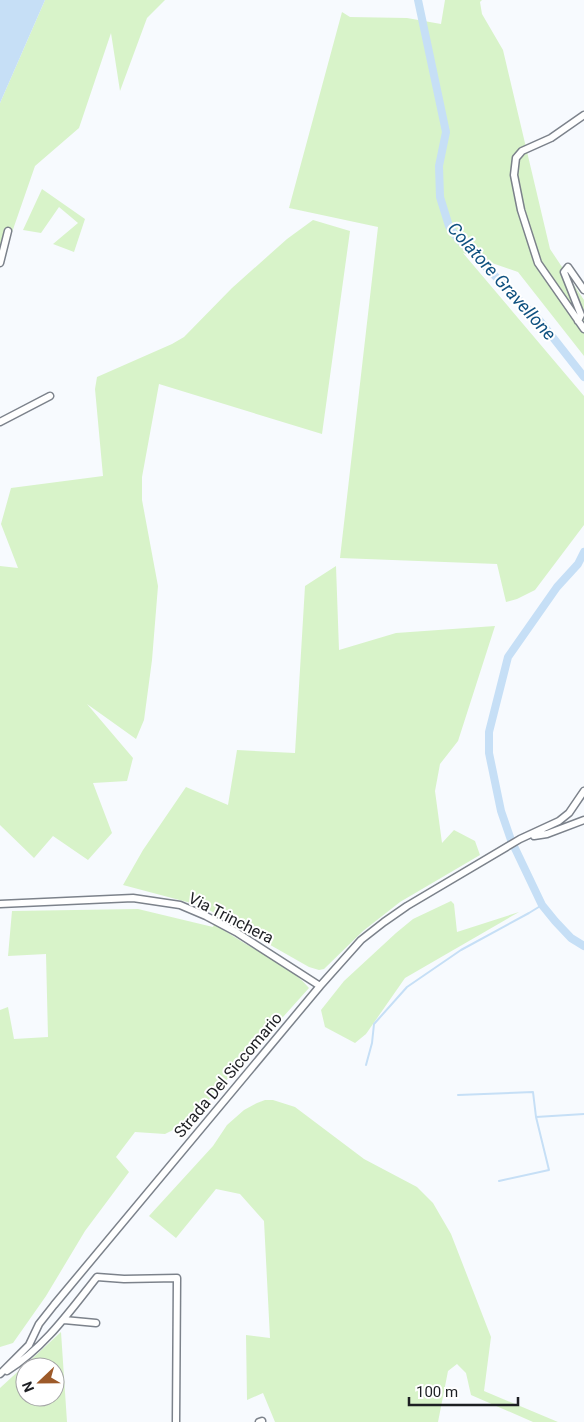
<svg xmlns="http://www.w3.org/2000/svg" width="584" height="1422" font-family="Roboto,sans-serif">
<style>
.green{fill:#d8f3c9;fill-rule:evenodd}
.water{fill:#c6dff6}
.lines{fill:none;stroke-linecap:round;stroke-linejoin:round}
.stream{stroke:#c6dff6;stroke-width:2}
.canal{stroke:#c6dff6;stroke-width:8}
.minor-casing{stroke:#7c828b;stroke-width:9}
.minor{stroke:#fff;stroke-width:6}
.labels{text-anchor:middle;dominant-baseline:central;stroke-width:4;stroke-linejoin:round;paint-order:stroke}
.street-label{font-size:16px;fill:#1d1f23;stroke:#fff}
.water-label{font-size:18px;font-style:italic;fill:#0f5180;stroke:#fff}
</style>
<rect width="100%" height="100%" fill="#f7fafe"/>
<!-- green -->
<path class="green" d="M45,0h120l-18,18 -27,73 -9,-58 -32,95 -44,38 -35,101v-164z
M445,0h37l-2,2 2,12 21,36 47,199 34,51v56l-66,-84 -55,-19 121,143v129l-49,65 -18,9 -11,3 -9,-38 -157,-6 38,-331 -89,-19 53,-196 8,5 57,1 34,6z
M42,189l43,30 -11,33 -21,-8 25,-21 -19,-16 -18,26 -18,-3z
M313,220l37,11 -28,203 -163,-50 -17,93v23l16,86 -6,74 -8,60 -8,19 -49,-35 46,54 -6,23 -34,2 19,50 -24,27 -35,-24 -19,22 -34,-33v-259l18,2 -17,-44 10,-36 92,-12 -8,-87 2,-12 75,-33 12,-7 48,-49 55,-49z
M336,566l3,84 57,-17 99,-7 -37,115 -18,23 -5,27 7,52 12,-13 21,11 5,14 -80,47 -37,29 -39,38 -5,1 -10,-3 -107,-61 -79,-21 20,-35 43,-63 42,18 9,-55 58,3 10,-167z
M451,901l3,3 3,28 62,-20 -114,66 -39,56 -11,9 -30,-16 -4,-17 23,-29 52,-48 17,-14z
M138,909l75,18 1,-3c10,6 20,13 30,19 23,13 47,24 65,45l-104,116 -24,22 -16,8 -30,-2 -19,25 13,15 -44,59 -39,65 -33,47 -13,4v-337l8,-3 6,32 34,-2 -2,-83 -38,2 4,-45z
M265,1100h8l22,7 69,52 53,28 16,16 18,31 40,103 -7,54 74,31h-25l-62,-27 -5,-22 -9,-9 -9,7 -10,51h-163l-12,-29 -16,7 -1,-65 24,3 -6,-117 -24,-27 -24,-5 -40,49 -27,-22 64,-70 14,-21 17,-15 13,-7z
M61,1332l6,90h-67v-34zM25,1367h30v30h-30z"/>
<!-- water -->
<path class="water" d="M0,0h45l-45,103z"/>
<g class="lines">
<!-- stream -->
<path class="stream" d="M366,1065l6,-22 2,-19 33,-37 54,-37 68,-37 13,-8
M458,1095l75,-3 3,25 13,53 -50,11
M536,1117l48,-3"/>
<!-- canal -->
<path class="canal" d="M418,0l28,132 -7,34 1,31 9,29 9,13 82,82 44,56
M584,552l-6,12 -21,23 -49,70 -19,75v21l12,58 10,29 31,65 13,16 16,17 13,8"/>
<defs>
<path id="minor" d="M584,115l-33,23 -29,13 -6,7 -2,17 7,35 17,53 46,66
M0,263l8,-32
M578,321l3,-6 -17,-43 4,-5 16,23
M0,422l50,-26
M534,836l13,-2 37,-14
M0,904l133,-6 47,7 26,11 30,16 84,54
M64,1320l32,3
M7,1371c37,-23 63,-60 90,-94l27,2 53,-1 -1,144
M0,1374l29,-29 10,-21 15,-19 266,-319 41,-46 23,-18 23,-16 113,-67 39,-18 10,-8 15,-22
M259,1422l3,-1"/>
</defs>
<!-- minor casing -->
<use href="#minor" class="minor-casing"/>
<!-- minor -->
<use href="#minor" class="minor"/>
</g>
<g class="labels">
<!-- street labels -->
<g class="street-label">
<text transform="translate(231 918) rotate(27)">Via Trinchera</text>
<text transform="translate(228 1075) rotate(-50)">Strada Del Siccomario</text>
</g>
<!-- water labels -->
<g class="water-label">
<text transform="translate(502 281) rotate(48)">Colatore Gravellone</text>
</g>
</g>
<!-- north arrow -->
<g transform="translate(40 1382) rotate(248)"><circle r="24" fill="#ffffff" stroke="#a5a5a7"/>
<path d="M0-4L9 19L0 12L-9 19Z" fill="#9d5a29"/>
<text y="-8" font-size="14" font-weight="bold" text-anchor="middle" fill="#1d1f23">N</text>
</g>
<!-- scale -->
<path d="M409 1397v8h109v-8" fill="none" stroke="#1d1f23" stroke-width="2.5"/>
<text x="416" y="1397" font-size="15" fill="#1d1f23" stroke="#ffffff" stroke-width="4" paint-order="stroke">100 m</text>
</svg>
